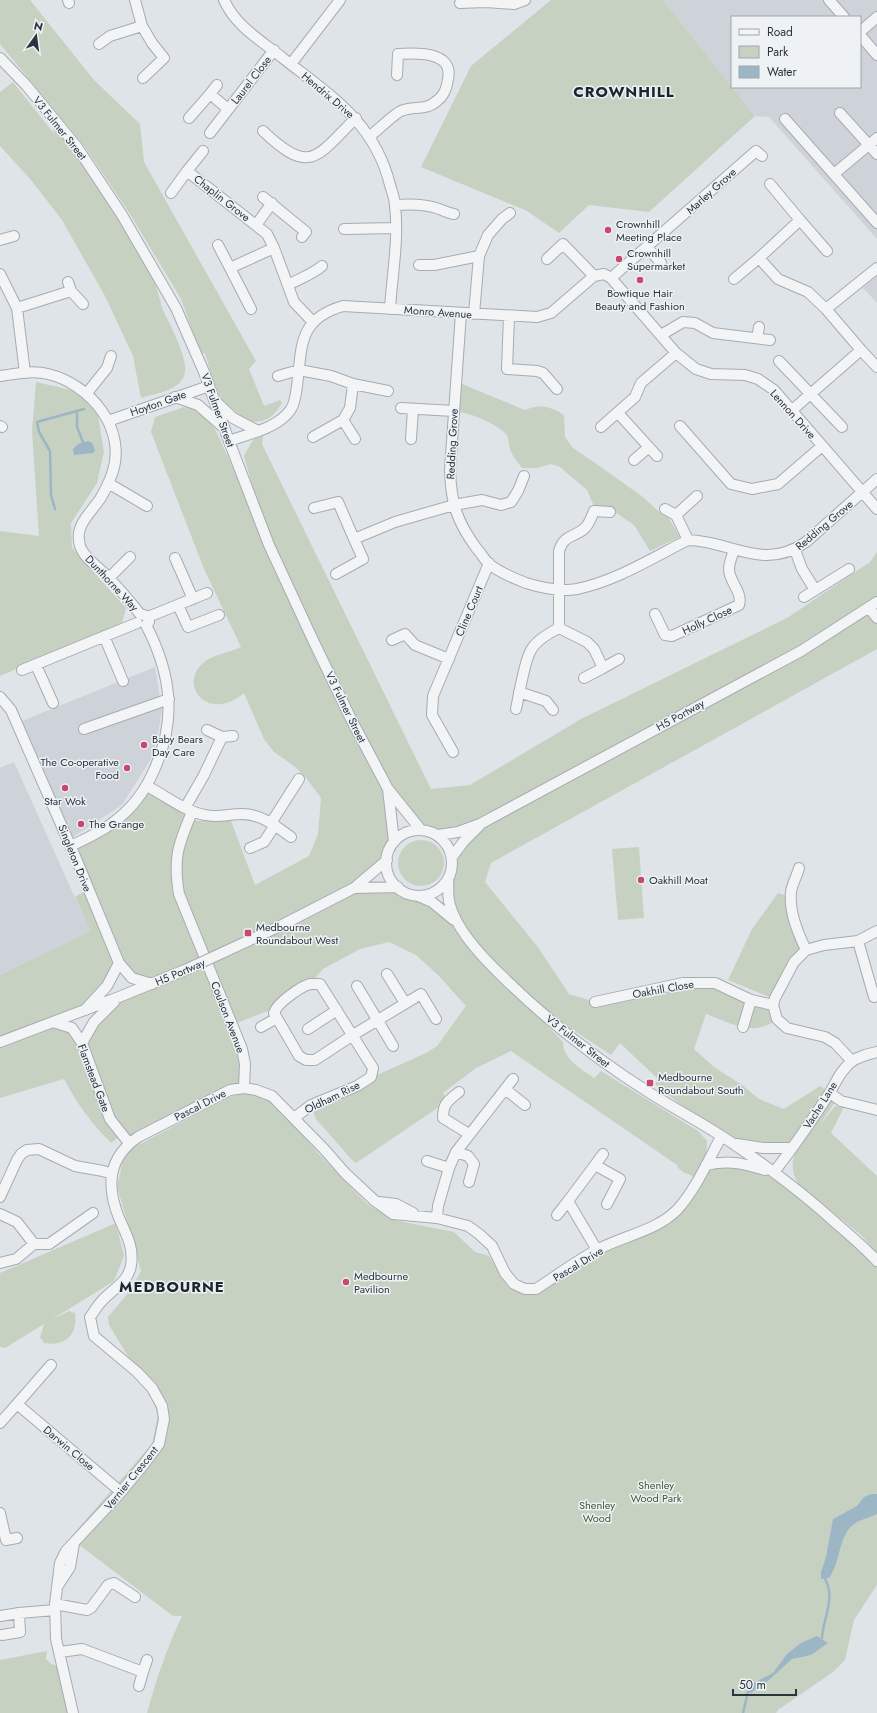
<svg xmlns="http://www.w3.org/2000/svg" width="877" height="1713" font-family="Jost,sans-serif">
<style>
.built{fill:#cdd3d9;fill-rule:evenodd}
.green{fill:#c7d1c1;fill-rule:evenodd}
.water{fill:#9cb6c6}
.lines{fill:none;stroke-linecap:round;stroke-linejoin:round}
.stream{stroke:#9cb6c6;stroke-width:2.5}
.minor-casing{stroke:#a5acb2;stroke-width:12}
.minor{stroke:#f2f4f6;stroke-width:10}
.minor-bridge-casing{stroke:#a5acb2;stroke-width:12;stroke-linecap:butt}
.minor-bridge{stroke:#f2f4f6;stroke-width:10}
.poi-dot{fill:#c7496f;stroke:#eef2f5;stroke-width:1.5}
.labels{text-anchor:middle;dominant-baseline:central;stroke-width:3;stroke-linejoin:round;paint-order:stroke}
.street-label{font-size:11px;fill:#29343e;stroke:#eef2f5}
.poi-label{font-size:11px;fill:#29343e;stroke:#eef2f5;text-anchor:start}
.park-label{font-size:11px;fill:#425937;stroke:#eef2f5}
.district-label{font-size:15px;font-weight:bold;letter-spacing:1px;fill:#1b252f;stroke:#eef2f5}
</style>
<rect width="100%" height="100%" fill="#dfe4e8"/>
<!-- built -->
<path class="built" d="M663,0h214v239l-108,-122 -14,-1zM732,17h128v70h-128z
M877,276v27l-14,-15z
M155,667l7,43 -5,29 -6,20 -29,46 -49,32 -51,-116z
M14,762l76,169 -90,44v-207z"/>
<!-- green -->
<path class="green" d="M0,0h30l64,80 46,44 4,38 112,199 -7,8 15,37 16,-6 2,3c-10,16 -16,19 -35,19l-26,-23 -13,-28 2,-1 -5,-17 -4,1 -20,-55 -51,-85 -45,-67 -85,-103z
M551,0h112l92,116 -106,96 -60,-7 -30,28 -32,-22 -106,-44 50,-101z
M13,82l42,53 -4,-12c42,50 77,105 105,163 3,8 4,16 7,24 6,13 25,48 22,62 -3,19 -29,21 -44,26l-8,-42 -28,-60 -43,-76 -31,-40 -31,-34v-54z
M36,382l44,10 18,23 6,37 -7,31 -26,40 1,25 54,60 -4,15 -122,53v-145l39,5 -7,-105z
M457,382l68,28c15,-6 25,-4 39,5l1,22 8,11 25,17 45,32 15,14 10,6 12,20 -30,14 -16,-26 -28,-19h-12l-7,-16 -27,-23 -9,-3 -14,4h-15c-4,-6 -10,-12 -12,-19 -2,-5 0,-10 -4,-15 -9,-10 -35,-21 -48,-22z
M183,404l15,6 16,17 54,115 -24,-86 14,-25 6,-3 -2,16 169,345 39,-4 111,-66 206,-101 83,-56 7,-10v50l-8,6 8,10v31l-386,214 -6,19 52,64 32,48 26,8 120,-19 58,22 4,14c-23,19 -46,4 -71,-5l-12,35 20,18 28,18 17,14 25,10 36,-23 10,7 -38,55c-9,0 -21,2 -30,0 -37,-10 -78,-39 -107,-64l3,-5 -38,-36 -9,12 -35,-23 -31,-17 2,10 16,17c0,17 18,27 31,36l7,-7 97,60 9,10 -1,23 68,8 103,89v324l-23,35 -9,40 -12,12 -55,38 -2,3h-629c9,-33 20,-65 35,-97h-9l-103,-78 82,-94 6,-28 -7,-22 -42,-69 -1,-8 21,-25 12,-21 -24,-85 8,-34 102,-54 21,-6 17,6 14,9 39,46 49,51 31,17 56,11 21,20 14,4 20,32 5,-4 23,5 60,-39 67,-30 31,-38 9,2 -17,-11 -1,1 -8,-6 -1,-3 -166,-114 -35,17 -33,25 5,8 -92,62 -4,-3 -36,-41 -5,-14 115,-52 11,-7 29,-40 -27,-30 -23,-21 -27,-13 -29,7 -37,20 -14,16 -34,25h-5l-38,15 10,24 2,39 -115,55 -8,-8 -10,8c-20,-20 -33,-38 -47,-64l-64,19v-123l90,-44 -15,-34 13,-8 -17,-43 28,-14 48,-46 14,7 36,28 33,-3 25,67 54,-29 9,-22 3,-36 -14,-19 -13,-13 -20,-14 -10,-13 -20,-46c-38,32 -69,-12 -37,-33 9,-6 24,-8 34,-13l-37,-78 -53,-137 4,-15 29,-10 4,4zM389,790l32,40 17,5 41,-10 -27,32v10l-4,11 7,43 -38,-26 -10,-2 -9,-6h-43l32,-27 2,-10 5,-8zM119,964l13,14 19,6 -32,13 -37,46 -10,-15 -18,-6 30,-11z
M398 863a23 23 0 1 1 46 0a23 23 0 1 1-46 0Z
M639,847l5,71 -26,2 -6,-71z
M778,893l9,3 14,51 -29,51 -44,-18 24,-51z
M834,1097l3,2 -18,27 16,-20 9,1 -13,26 46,43v77l-16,-18 -62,-50c-7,-11 -8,-20 -4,-32z
M116,1223l8,33 -10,25 -63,39 18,-9 6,2c3,22 -10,34 -31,30l-4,-6 4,-13 -39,24 -5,-1v-74z
M47,1651l-1,8c5,6 8,7 16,6l11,48h-73v-53z"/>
<!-- water -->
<path class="water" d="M89,441l3,2 3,7 -2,3 -19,2 -1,-6 5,-5z
M871,1494h6v20c-8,4 -16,5 -23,10 -16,12 -13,38 -25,54l-8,1v-7l5,-15 7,-38 24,-13 7,-9z
M817,1636l11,7 -17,12 -19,4 -23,21 -18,13 -3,-1 4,-8 21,-11 14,-19 14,-11z"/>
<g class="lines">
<!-- stream -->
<path class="stream" d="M77,411v16l6,15
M55,509l-4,-14 -1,-44 -11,-19 -2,-10 47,-13
M822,1638c1,-20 14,-39 3,-59
M743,1713l5,-21"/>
<defs>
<path id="minor" d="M68,0l1,3
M224,0c12,27 38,41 60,59 47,37 91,64 106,126 2,7 5,14 5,21 4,33 -3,69 -5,103
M829,0l15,17
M460,3l25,-1 29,2 11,-4
M142,26l10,17 12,15 -21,20
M860,32l17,-15
M860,35l17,20
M99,44l11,-8 32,-10 -7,-26
M0,58l26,27 51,62 45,68 54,93 28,64 25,69 40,104 43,93 38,79 38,72 33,41
M291,64l49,-64
M210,94l7,-9
M840,113l37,41
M189,118l21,-24 18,15
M785,119l92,104
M263,131c48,46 54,25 93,-13
M210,133l64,-83
M370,136c8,-6 24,-22 31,-25 13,-6 24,1 37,-11 7,-5 9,-13 10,-21 6,-28 -32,-26 -50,-25l-1,21
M203,151l-16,20 80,63 7,14 20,54 19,20
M834,174l43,-36
M770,184l30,36
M171,193l16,-22
M263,197l43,35 -4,5
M395,205c14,-1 31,-1 44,4 6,2 9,4 15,5
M256,225l16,-22
M344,229l52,-1
M0,240l14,-4
M218,245l12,23 44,-20
M647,247l14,16
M759,258l41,-38 27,31
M547,259l16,-15 31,32
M419,265h15l45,-9
M230,268l21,41
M0,274l17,34 8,65
M611,278l145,-127 6,5
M734,279l25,-21 19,21 30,13 18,17
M68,282l3,9 12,13
M288,285c11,-6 25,-11 34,-19
M17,308l54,-17
M461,313l-11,157c1,33 7,52 27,79 4,4 7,10 11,14 10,9 25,15 38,20 16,5 34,9 51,6 39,-8 75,-31 111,-49 44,1 75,32 118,2l71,-63
M474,314l5,-58 9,-21 14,-16 8,-6
M509,316l-2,53 30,2 6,2 14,16
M661,335l22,-13 12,1 18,10 57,7
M757,338l2,-11
M861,350l-35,-41 51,-41
M779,361l63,66
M0,376c15,-2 33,-6 48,-2 42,10 80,55 64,100 -3,8 -7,17 -12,25 -8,12 -24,26 -21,41 0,4 2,9 4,12 5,8 14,14 21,21 13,13 25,27 36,41l7,2 2,6 -3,3
M278,376l21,-6 32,6 22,8 35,7
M87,393l20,-25 4,-12
M175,397l23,8 24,21
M215,401l18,17 25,13
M401,408l53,3
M791,411l70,-61 16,17
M618,413l39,43
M343,420l12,19
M108,421l101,-35
M0,426l2,1
M680,426l51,58 21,5 26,-5 44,-38
M601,427l34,-30 6,-14 35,-30
M313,437l30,-17 7,-12 3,-24
M411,439l2,-30
M229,441c19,-7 50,-13 62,-32 4,-6 5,-16 6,-23 5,-40 1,-67 46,-80l194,11 14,-4 43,-37 10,-2 7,4 65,75 20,16 15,5 34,1 13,4 16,11 103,119
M634,460l15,-13
M108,483l39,23
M314,508l24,-6 16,37 41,-17 59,-17 28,-5 19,5 10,-3 7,-11 6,-15
M665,509l11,6 12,25
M610,512l-16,-1c-2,5 -5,13 -9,17 -11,10 -21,6 -26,23v77l28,14 7,7 9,19 16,-9
M676,515l21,-19
M795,550l7,19 13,21
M175,558l18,41
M336,574l27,-15 -9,-20
M109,578l21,-21
M804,597l45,-28
M178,605l10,22 31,-12
M869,608l8,10
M655,614l10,21 7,1 67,-31c4,-13 -10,-23 -10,-36 0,-6 3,-13 5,-19
M148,617l59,-24
M104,636l19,45
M392,640l13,-6 10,11 34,14
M36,665l17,38
M22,670l115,-47
M584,678l19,-10
M519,692l27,9 7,9
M0,697l11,13 66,151 42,102 13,15 20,6
M516,709c3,-14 8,-45 14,-57 5,-11 19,-19 29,-24
M84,729l85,-30
M222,737l11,-1
M453,752l-21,-37 1,-19 56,-133
M147,786c19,10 37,25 58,29 12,3 25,-1 37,-1 19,0 34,12 49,23
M388,789l6,53
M185,808l19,-33 18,-38 -15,-7
M192,812c-14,33 -19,46 -13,82l63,155 3,15 -1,24
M271,823l28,-44
M386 863a33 33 0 1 1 66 0a33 33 0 1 1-66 0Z
M438,835l20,-3 22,-8 321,-173 76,-49
M71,846c14,-7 28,-13 40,-22 20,-14 35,-34 44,-56 22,-50 16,-95 -9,-143
M250,848l14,-6 11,-17
M452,857l12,-16 15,-15
M799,868c-2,8 -7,16 -8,24 -2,20 7,41 15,58
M448,878c1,9 -1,19 2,27 7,26 34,54 53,72 45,44 94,83 147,116 28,18 58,33 85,52 36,24 70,50 102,79 14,12 28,24 40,37
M354,888l44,-1
M418,896l14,6 22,18
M858,941l16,56
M222,953l58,-27 74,-38 33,-28
M387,974l18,29
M357,986l36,60
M595,1002l88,-19h32l36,17 22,5
M85,1010l22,-24 12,-23
M53,1022l19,6 10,15 28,76 19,24
M261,1027l16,-9
M743,1027l8,-27
M308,1029l29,-19
M0,1042l119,-45 66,-27
M82,1043l12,-21 21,-21
M852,1061l-17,-18 -10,-6 -38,-9 -10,-9 -4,-14 2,-7 19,-36 12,-12 18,-5 34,-4 19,-10
M505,1089l20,16
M459,1092c-11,9 -16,11 -16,26l26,16
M830,1093l11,8 36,9
M294,1118l17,-13 46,-19 14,-9 2,-9 -53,-84c-3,0 -7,0 -10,0 -10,3 -33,19 -36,29l25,43 7,4h9l38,-25 68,-41 15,25
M737,1144l26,4h29
M456,1152l12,4 6,8 -5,18
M427,1161l22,7
M595,1165l8,-11
M706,1165c23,-5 36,-2 59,5
M774,1172c19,-24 36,-49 53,-75 9,-13 11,-24 24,-35 8,-6 17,-8 26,-10
M0,1197l17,-37 4,-6 6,-4 12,-1 36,17 28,5 9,3
M568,1201l27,-36 25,14 -13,25
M379,1202l17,2 17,9
M0,1214l17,8 17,22
M557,1215l11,-14 29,49
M437,1218l1,-12 11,-38 7,-16 57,-73
M0,1263l16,-4 18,-15h15l44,-31
M51,1365l-34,39 104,88
M0,1423l17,-19
M0,1513l6,27 11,-2
M57,1587l13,-20 4,-24
M55,1604l32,6 4,-2 17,-23 6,-2 21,14
M0,1616l19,-3
M2,1635l18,-3 -1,-19 36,-3
M60,1652l22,-3 61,23 4,-12
M139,1686l4,-14
M73,1713l-17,-74 -1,-35 5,-41 6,-12 55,-59 23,-28 15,-20 5,-25 -2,-13 -10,-18 -15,-16 -43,-36 -4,-19c4,-5 7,-11 11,-15 10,-12 28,-20 30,-37 3,-18 -5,-31 -12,-47 -13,-33 -11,-60 19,-81l92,-47 14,-2 12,2 16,6 53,54 20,23 30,28 18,13 44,4 31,8 11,8 13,12 13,27 9,11 11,5h11c20,-13 39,-27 59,-38 26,-15 60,-19 82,-41 19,-21 31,-49 44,-73"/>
</defs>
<!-- minor casing -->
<use href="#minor" class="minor-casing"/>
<!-- minor -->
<use href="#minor" class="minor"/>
<defs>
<path id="minor-bridge" d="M185,970l37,-17"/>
</defs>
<!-- minor-bridge casing -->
<use href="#minor-bridge" class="minor-bridge-casing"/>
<!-- minor-bridge -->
<use href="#minor-bridge" class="minor-bridge"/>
</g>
<!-- markers -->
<g class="poi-dot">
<circle cx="608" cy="230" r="4"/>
<circle cx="619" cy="259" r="4"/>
<circle cx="640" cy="280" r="4"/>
<circle cx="144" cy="745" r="4"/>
<circle cx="127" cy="768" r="4"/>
<circle cx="65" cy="788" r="4"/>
<circle cx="81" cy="824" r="4"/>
<circle cx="641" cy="880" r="4"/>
<rect x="244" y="929" width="8" height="8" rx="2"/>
<rect x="646" y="1079" width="8" height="8" rx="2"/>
<circle cx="346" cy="1282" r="4"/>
</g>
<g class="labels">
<!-- street labels -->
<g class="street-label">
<text transform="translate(251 80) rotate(-52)">Laurel Close</text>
<text transform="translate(328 95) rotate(40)">Hendrix Drive</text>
<text transform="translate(60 128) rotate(51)">V3 Fulmer Street</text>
<text transform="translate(711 191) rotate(-42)">Marley Grove</text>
<text transform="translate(222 198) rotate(38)">Chaplin Grove</text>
<text transform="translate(438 312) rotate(4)">Monro Avenue</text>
<text transform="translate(158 403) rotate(-19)">Hoyton Gate</text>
<text transform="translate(218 410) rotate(70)">V3 Fulmer Street</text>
<text transform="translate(793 414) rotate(48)">Lennon Drive</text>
<text transform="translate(452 444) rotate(-87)">Redding Grove</text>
<text transform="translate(824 525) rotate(-40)">Redding Grove</text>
<text transform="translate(112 583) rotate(47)">Dunthorne Way</text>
<text transform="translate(469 611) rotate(-67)">Cline Court</text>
<text transform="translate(707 620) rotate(-25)">Holly Close</text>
<text transform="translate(346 707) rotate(64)">V3 Fulmer Street</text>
<text transform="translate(680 715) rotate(-29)">H5 Portway</text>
<text transform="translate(75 858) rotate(68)">Singleton Drive</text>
<text transform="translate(180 972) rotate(-23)">H5 Portway</text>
<text transform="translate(663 989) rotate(-10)">Oakhill Close</text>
<text transform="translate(228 1017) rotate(69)">Coulson Avenue</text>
<text transform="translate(578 1041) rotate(38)">V3 Fulmer Street</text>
<text transform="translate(94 1078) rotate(69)">Flamstead Gate</text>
<text transform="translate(332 1097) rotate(-26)">Oldham Rise</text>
<text transform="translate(200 1105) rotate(-27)">Pascal Drive</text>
<text transform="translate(820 1105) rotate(-58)">Vache Lane</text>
<text transform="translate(578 1264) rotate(-31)">Pascal Drive</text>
<text transform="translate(69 1448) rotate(40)">Darwin Close</text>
<text transform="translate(131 1478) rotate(-51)">Vernier Crescent</text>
</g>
<!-- poi labels -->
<g class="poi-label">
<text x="616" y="224">Crownhill<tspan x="616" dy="13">Meeting Place</tspan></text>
<text x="627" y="253">Crownhill<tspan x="627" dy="13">Supermarket</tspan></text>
<text x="640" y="293" text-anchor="middle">Bowtique Hair<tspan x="640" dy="13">Beauty and Fashion</tspan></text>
<text x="152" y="739">Baby Bears<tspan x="152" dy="13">Day Care</tspan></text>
<text x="119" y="762" text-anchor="end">The Co-operative<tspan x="119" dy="13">Food</tspan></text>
<text x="65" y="801" text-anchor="middle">Star Wok</text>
<text x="89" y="824">The Grange</text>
<text x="649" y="880">Oakhill Moat</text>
<text x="256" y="927">Medbourne<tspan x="256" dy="13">Roundabout West</tspan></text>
<text x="658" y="1077">Medbourne<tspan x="658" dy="13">Roundabout South</tspan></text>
<text x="354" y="1276">Medbourne<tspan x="354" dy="13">Pavilion</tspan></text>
</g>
<!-- park labels -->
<g class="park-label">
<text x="656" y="1485">Shenley<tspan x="656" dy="13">Wood Park</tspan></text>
<text x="597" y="1505">Shenley<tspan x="597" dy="13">Wood</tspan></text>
</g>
<!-- district labels -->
<g class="district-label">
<text x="624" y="92">CROWNHILL</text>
<text x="172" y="1287">MEDBOURNE</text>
</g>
</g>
<!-- legend -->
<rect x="731" y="16" width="130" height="72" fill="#eef2f5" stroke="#9fa6ac"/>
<rect x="739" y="29" width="20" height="6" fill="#f2f4f6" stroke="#9fa6ac"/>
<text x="767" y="36" font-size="12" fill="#29343e">Road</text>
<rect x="739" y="46" width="20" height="12" fill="#c7d1c1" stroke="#9fa6ac"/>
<text x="767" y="56" font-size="12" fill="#29343e">Park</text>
<rect x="739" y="66" width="20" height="12" fill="#9cb6c6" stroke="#9fa6ac"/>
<text x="767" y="76" font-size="12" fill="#29343e">Water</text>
<!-- north arrow -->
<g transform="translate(36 36) rotate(14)" stroke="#eef2f5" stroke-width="3" paint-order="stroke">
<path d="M0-3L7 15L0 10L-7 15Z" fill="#29343e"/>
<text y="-6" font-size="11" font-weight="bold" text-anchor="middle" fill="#29343e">N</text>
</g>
<!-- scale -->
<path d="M733 1689v6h63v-6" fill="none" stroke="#29343e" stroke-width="2"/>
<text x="739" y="1689" font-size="12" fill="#29343e" stroke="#eef2f5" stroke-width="3" paint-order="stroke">50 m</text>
</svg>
